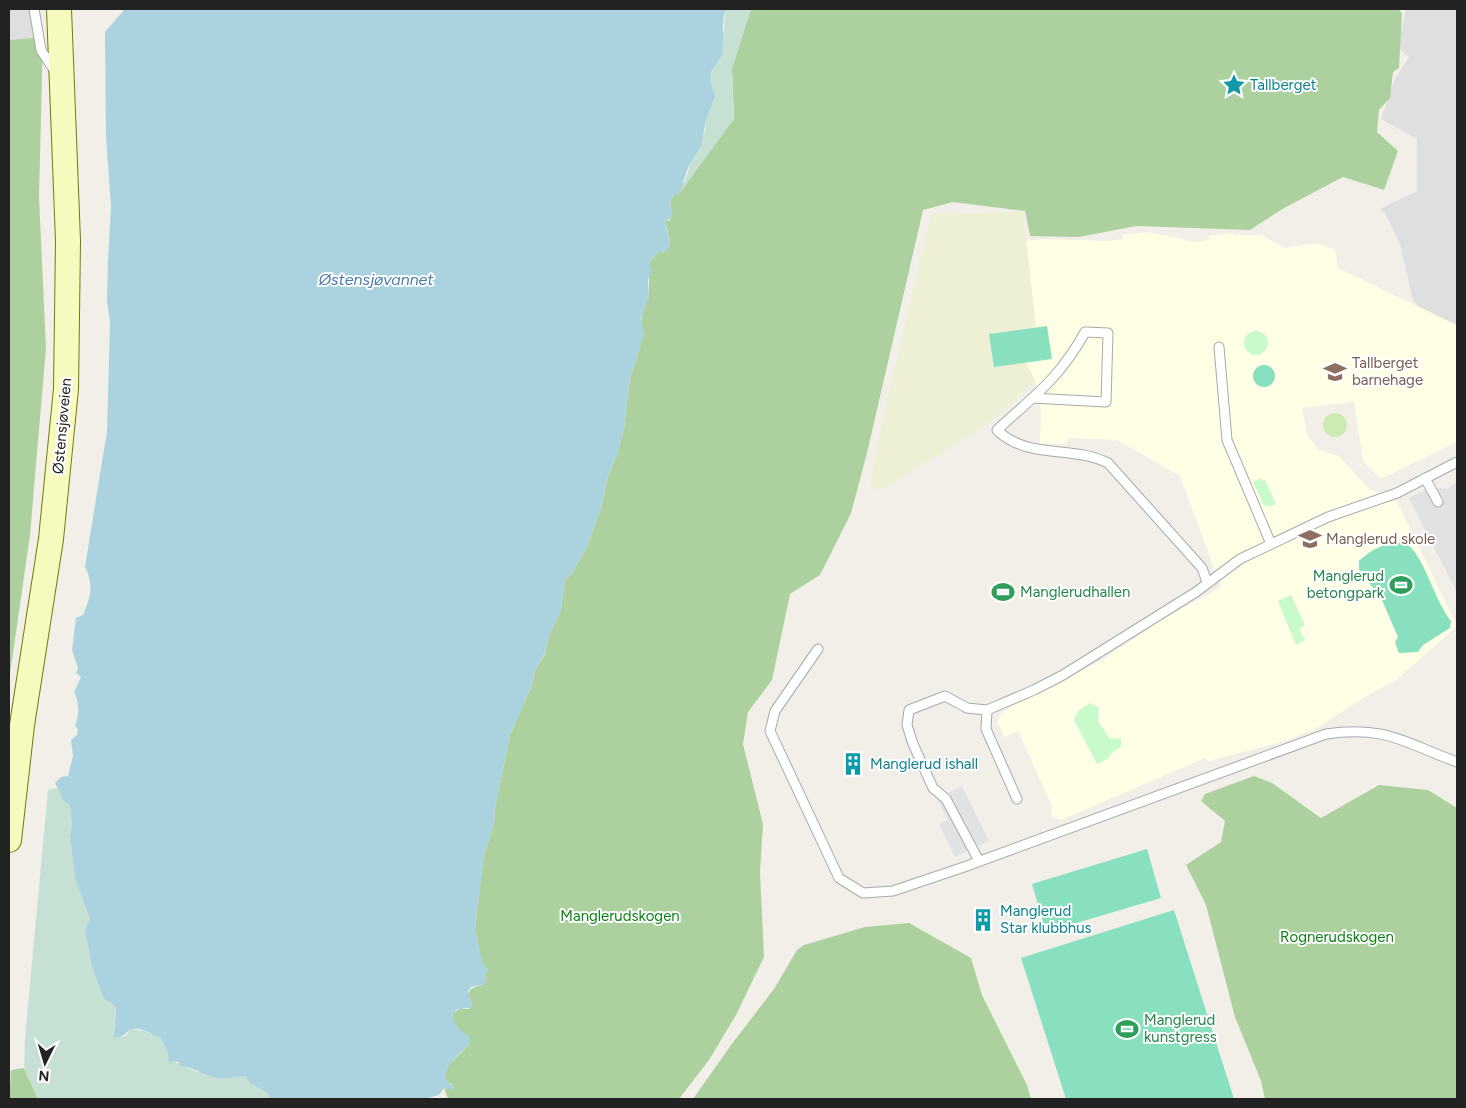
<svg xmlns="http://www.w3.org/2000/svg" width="1466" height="1108" font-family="Figtree,sans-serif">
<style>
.residential{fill:#e0dfdf}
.education{fill:#ffffe5}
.farmland{fill:#eef0d5}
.grass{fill:#cdebb0}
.forest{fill:#add19e}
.wetland{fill:#c6e0d4}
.park{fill:#c8facc}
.pitch{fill:#88e0be}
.parking{fill:#e2e2e2}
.water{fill:#aad3df}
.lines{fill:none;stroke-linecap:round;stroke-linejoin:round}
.service-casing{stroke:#a9a9a9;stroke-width:11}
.secondary-casing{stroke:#707d05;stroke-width:26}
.service{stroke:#fff;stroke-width:9}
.secondary{stroke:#f7fabf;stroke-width:24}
.labels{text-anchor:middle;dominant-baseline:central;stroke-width:4;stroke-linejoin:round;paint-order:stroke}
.culture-label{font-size:15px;fill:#0d838f;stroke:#fff;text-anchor:start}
.education-label{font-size:15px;fill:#785e54;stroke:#fff;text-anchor:start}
.street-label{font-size:15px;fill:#222;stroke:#fff}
.leisure-label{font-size:15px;fill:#27864d;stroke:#fff;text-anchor:start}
.park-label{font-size:15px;fill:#0c8416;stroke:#fff}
.water-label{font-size:16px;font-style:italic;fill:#4a7aab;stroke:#fff}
</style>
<rect width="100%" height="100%" fill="#f2efe9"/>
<!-- residential -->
<path class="residential" d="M9,9h31l3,28 -34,3z
M1406,9h51v316l-39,-19 -5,-6 -13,-56 -15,-31 -5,-4 37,-18v-52l-36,-20 14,-40 14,-22 -11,-9z"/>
<!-- education -->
<path class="education" d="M1148,232l46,10 15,-2v-4l24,-3v2h28l24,13 33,-5 17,7 3,18 118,57 1,117 -76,37 -18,-18 -9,-59 -52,6 5,27 12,15 20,6 30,33 28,13 60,124 -61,54 -28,15 -53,34 -33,13 -74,19 -3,-3 -144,62 -10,-4 1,-10 -34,-75 -14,6 -6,-14 1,-7 8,-7 97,-50 54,-37 63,-35 -41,-111 -63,-36 -49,-2 -1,6h-27l1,-32 -6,-32 -9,-17 -32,4 -5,-33 47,-7 -11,-86 19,-2 64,2 15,-2v-4z"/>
<!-- farmland -->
<path class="farmland" d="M1023,212l13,115 -46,7 4,33 32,-5 9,18 -48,45 -108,66 -9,-7 13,-67 48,-203z"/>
<!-- grass -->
<path class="grass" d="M1323 425a12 12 0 1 1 24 0a12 12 0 1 1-24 0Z"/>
<!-- forest -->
<path class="forest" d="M751,9h648l3,5 -3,54 -6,4 -3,26 -11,12 -2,22 21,19 -14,39 -41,-13 -59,31 -34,22 -114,-4 -57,11 -49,-1 -5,-25 -72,-9 -30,8 -56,243 -16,60 -31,62 -30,19 -18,86 -24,32 -5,32 20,80 -3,48 4,85 -28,58 -27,45 -30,39h-231l-4,-11 5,1 3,-5 -5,-2c-9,-18 21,-28 23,-43 -7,-9 -19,-12 -17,-26l7,-4h9c0,-19 -4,-19 15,-25l3,-6 -2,-3 -10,-45 4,-36 5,-39 10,-32 1,-15 15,-73 22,-50 3,-15 10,-16 4,-18 12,-27 4,-29 8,-8 15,-28 13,-36 7,-32 9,-21 7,-27 6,-50 14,-44 -3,-10 2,-14 6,-13v-34l9,-11h7l5,-11 -5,-19 5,-2 2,-9 -2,-11 64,-81 -2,-51z
M43,37l-4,160 7,151 -16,187 -21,146v-641z
M1254,776l18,7 49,35 58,-33 49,5 29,18v291h-192l-4,-18 -26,-64 -29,-112 -20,-40 35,-23 4,-21 -24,-20 4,-7z
M909,923l62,35 11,37 45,90 4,14h-338l38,-54 43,-56 23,-39 7,-5 61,-18z
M24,1068l14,31h-29l2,-29z"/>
<!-- wetland -->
<path class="wetland" d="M751,9l-19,59 2,51 -55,75 9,-21 1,-8 16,-33 1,-11 8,-20 -4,-19 3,-16 10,-15 -1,-15 2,-5 1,-21z
M57,788l13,18 2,21 -2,9 5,43 15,40 -5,11 7,38 12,31 10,6 2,4 -2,18 5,10 7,-1 5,-7 13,2 16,6 13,24 24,11 5,-1 14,7 9,1 20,-3 23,16 2,7h-232l-14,-31 1,-30 23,-248z"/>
<!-- park -->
<path class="park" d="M1244 343a12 12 0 1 1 24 0a12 12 0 1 1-24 0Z
M1261,478l1,3 3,-1 11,24 -7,3 -1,-2 -4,1 -11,-24z
M1291,595l14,30 -6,4 6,11 -9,5 -18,-44z
M1090,703l9,5 -1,13 12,18 11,-1v9l-9,5 -3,6 -12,6 -23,-44 4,-9z"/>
<!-- pitch -->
<path class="pitch" d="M1047,326l5,33 -58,8 -5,-33z
M1253 376a11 11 0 1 1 22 0a11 11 0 1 1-22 0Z
M1393,543c5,0 11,-1 15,2 17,13 27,57 43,76l-1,7 -27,17 -5,7 -19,1 -4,-11 3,-5 -16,-37 -23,-31v-8c11,-10 19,-15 34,-18z
M1147,849l14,49 -115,34 -14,-48z
M1174,910l60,189h-168l-45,-141z"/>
<!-- parking -->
<path class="parking" d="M1457,482v111l-48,-95 21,-11 17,2z
M962,786l27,55 -34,16 -16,-33 9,-4 -11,-22z"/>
<!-- water -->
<path class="water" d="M125,9h601c-6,14 -1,31 -4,46l-10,15 -2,11 5,16 -9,24 -5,25 -12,19 -10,29 -6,2 -3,4c2,10 5,17 -5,22 1,12 10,20 0,30h-7l-9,11 3,9 -4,7 1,18 -8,21 3,16 -14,44 -6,50 -7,27 -9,21 -7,32 -13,36 -15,28 -8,8 -4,29 -12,27 -4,17 -10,17 -3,15 -22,50 -15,73 -1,15 -10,32 -9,75 8,34 6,6 -4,5 2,3 -3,6 -13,3 -3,4 5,16 -17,3 -4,6 5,11 13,10v6c-8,10 -30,24 -23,39l7,4 -1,4 -9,-2 -5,7 -15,4h-154l-2,-6 -18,-10 -5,-7c-11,1 -20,5 -32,1 -11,-3 -20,-10 -32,-11l-3,-4 -5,-1 -4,3 -1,-12 -8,-15c-7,-2 -21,-11 -28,-8 -8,4 -5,7 -18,9l2,-29 -2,-4 -10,-6 -12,-31 -7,-38 5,-11 -15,-40 -5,-43 2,-10 -2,-20 -7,-7 -8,-16 6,-6 7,-1 5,-20 -2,-16 6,-5 1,-5 -3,-5c5,-8 4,-25 -1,-33l7,-15 -5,-4 2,-5 -6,-18 4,-32 7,-3c8,-19 11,-30 2,-48l22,-136 3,-109 -3,-21 1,-39 3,-56 -5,-68 -1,-106z"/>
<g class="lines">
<defs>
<path id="service" d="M34,9l7,41 15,23
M1219,347l8,93 44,104
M1032,398l74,4 2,-69 -23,-1c-25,46 -51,64 -88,98 30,30 76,15 111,33l94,105 5,14
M1425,478l13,24
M818,649l-43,62 -5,20 69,147 24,15 30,-2 71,-24 362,-133c59,-9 79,9 131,28
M987,710l-1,19 31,70
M979,861l-33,-62 -13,-11 -20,-44 -6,-19 2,-15 36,-14 22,12 20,2 47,-20 29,-15 133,-83 44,-33 88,-42 69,-24 60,-31"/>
<path id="secondary" d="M9,840l13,-115 29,-186 15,-150 2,-148 -9,-232"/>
</defs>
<!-- service casing -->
<use href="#service" class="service-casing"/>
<!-- secondary casing -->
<use href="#secondary" class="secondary-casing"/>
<!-- service -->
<use href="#service" class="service"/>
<!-- secondary -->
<use href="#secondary" class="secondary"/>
</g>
<!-- icons -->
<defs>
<symbol id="sight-bare" viewBox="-9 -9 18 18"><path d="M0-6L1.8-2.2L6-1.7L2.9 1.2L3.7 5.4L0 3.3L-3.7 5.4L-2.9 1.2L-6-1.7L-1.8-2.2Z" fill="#0f9aa8" stroke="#fff" stroke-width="2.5" paint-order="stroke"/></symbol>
<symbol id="school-bare" viewBox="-9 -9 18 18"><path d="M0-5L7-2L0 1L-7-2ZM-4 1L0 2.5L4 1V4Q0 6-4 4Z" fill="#8d6e63" stroke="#fff" stroke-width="2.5" paint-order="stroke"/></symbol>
<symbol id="stadium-bare" viewBox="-9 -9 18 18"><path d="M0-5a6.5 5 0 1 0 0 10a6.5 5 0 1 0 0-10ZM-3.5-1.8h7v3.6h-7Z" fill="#2e9e5b" stroke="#fff" stroke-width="2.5" paint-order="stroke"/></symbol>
<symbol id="building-bare" viewBox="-9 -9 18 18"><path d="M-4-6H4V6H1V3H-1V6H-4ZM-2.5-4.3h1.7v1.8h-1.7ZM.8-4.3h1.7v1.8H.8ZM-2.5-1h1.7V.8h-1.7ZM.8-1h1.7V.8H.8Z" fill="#0f9aa8" stroke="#fff" stroke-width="2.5" paint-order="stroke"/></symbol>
</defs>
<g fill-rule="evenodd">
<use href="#sight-bare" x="1218" y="69" width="32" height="32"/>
<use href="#school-bare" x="1319" y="356" width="32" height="32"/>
<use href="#school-bare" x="1294" y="523" width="32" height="32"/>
<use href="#stadium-bare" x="1385" y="569" width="32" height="32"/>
<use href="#stadium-bare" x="987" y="576" width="32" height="32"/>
<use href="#building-bare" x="837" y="748" width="32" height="32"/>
<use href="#building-bare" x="967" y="904" width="32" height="32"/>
<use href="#stadium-bare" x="1111" y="1013" width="32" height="32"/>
</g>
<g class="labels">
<!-- culture labels -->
<g class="culture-label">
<text x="1250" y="85">Tallberget</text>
<text x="870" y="764">Manglerud ishall</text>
<text x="1000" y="911">Manglerud<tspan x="1000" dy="17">Star klubbhus</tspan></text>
</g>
<!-- education labels -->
<g class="education-label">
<text x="1352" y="363">Tallberget<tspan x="1352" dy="17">barnehage</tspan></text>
<text x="1326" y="539">Manglerud skole</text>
</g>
<!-- street labels -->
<g class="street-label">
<text transform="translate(62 426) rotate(-85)">Østensjøveien</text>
</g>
<!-- leisure labels -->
<g class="leisure-label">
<text x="1384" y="576" text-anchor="end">Manglerud<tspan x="1384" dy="17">betongpark</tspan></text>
<text x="1020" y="592">Manglerudhallen</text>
<text x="1144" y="1020">Manglerud<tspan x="1144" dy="17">kunstgress</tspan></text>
</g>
<!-- park labels -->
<g class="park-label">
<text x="620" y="916">Manglerudskogen</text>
<text x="1337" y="937">Rognerudskogen</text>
</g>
<!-- water labels -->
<g class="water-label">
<text x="376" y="279">Østensjøvannet</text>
</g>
</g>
<!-- border -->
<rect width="1466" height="1108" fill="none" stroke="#222222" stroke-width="20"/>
<!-- north arrow -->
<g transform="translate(45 1063) rotate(185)" stroke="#ffffff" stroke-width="4" paint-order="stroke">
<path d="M0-4L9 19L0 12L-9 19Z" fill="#222222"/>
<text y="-8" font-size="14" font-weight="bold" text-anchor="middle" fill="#222222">N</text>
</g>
</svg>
